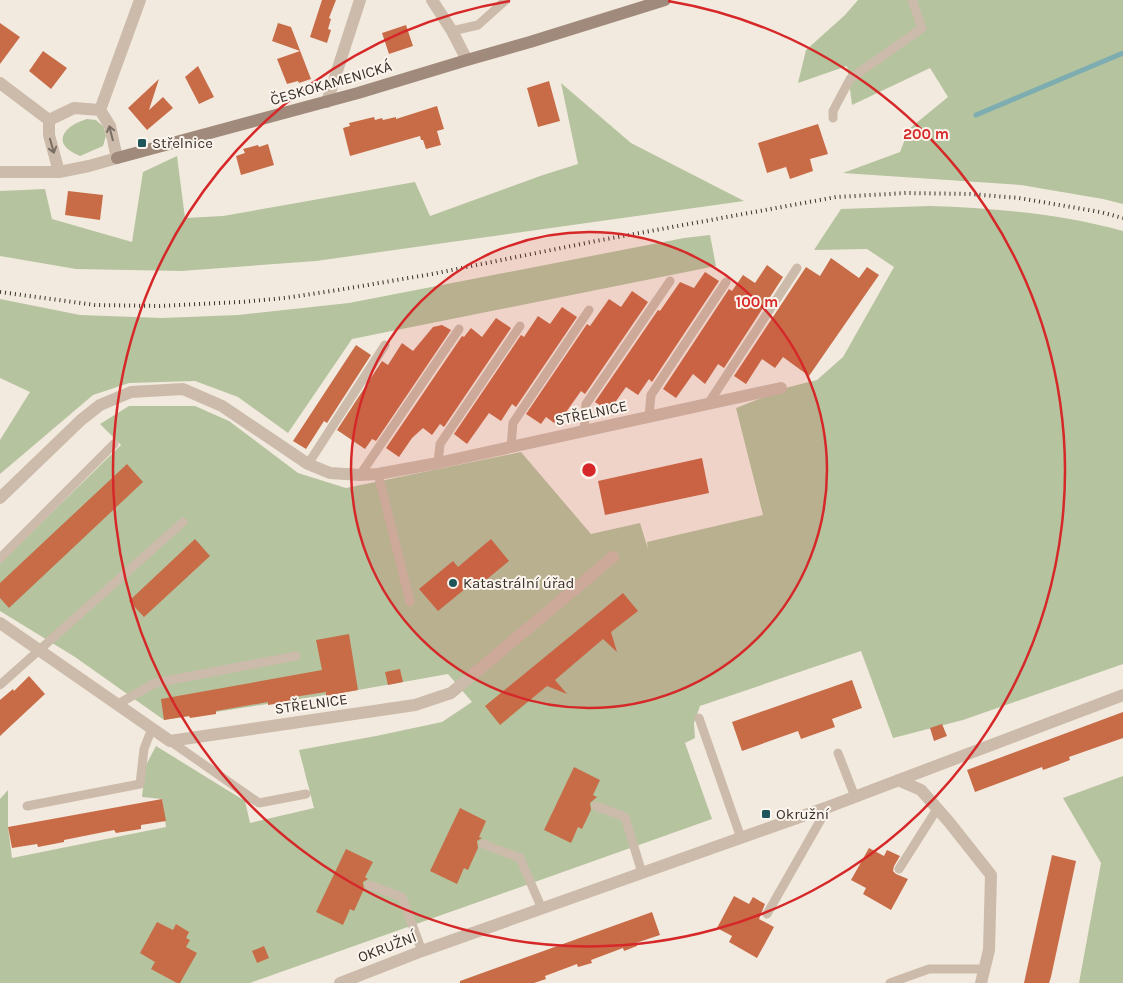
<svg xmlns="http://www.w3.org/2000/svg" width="1123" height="983" font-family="Karla,sans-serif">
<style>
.green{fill:#b5c39e}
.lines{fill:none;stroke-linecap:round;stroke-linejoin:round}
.stream{stroke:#7dadb1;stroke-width:5}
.building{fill:#c86c48}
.lane{stroke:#cba;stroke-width:9}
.street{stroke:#cba;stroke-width:12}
.secondary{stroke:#a08a7b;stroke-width:12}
.rail{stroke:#392f2a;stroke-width:4;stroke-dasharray:1 4;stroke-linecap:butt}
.oneway{stroke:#7b6e64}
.ring{fill:none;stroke:#d62828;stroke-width:2.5}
.poi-dot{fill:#1e565c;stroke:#fbf4ec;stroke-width:2}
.labels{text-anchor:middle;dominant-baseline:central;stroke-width:4;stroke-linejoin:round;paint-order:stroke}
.street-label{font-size:15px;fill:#392f2a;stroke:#fbf4ec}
.poi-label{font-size:15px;fill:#392f2a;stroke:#fbf4ec;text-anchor:start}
.centre{fill:#d62828;stroke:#fbf4ec;stroke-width:2.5}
.ring-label{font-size:15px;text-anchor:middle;font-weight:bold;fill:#d62828;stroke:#fbf4ec;stroke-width:4;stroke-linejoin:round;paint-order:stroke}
</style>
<rect width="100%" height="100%" fill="#f3eadf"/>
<!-- green -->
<path class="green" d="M858,0h265v204l-20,-5 -82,-14 -178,-12 57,-21 9,-23 39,-32 -18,-29 -78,37 -5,-39 -49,17 8,-33 39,-35z
M561,83l70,60 113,58 -428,60 -135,10 -105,-2 -76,-13v-65l45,-2 7,30 80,23 11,-70 34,-16 8,62 38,-2 192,-34 15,34 113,-41 35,-11z
M87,119l9,1 8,7 2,9 -3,10 -23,10c-30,-12 -17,-30 7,-37z
M930,206c65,2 130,8 193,25v433l-160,56 -70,18 -32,-87 -161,55 -6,17 1,15 -10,5 27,76 -462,164h-250v-184l8,-9v37l4,31 154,-31 -4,-28 -20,-2 3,-30 11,-21 89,55 5,22 64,-15 -15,-58 77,-14 66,-14 30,-20 -24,-28 -90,16 -194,30 -89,-63 -75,-46v-48l121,-118 -21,-21 29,-18h66l34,15 69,52 48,15 175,-36 70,82 49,-11 8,26 -1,-7 116,-27 -27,-107 53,-21 28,-7 26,-23 51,-90 -27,-18 -53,1 27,-41z
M710,235l6,31 -364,73 -64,94 -50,-36 -43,-16 -66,2 -36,12 -93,79v-34l30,-48 -30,-14v-79l80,16 82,3 76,-3 111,-12 335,-65z
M1123,776v207h-44l22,-120 -38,-65z"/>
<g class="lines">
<!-- stream -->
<path class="stream" d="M976,115l147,-62"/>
</g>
<!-- building -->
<path class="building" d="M322,0h14l-7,18 2,1 -3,10 3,1 -4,13 -17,-6z
M0,23l20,14 -20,27z
M278,23l13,4 20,52 -12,4 -1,-2 -11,3 -10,-25 23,-8 -28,-10z
M406,25l7,21 -24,8 -7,-21z
M43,51l24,17 -16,21 -22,-18z
M198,66l16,31 -15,7 -14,-27z
M159,79l-10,31 14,-13 10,11 -26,22 -19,-22z
M549,81l11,40 -22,6 -11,-39z
M437,106l7,23 -7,2 4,14 -15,4 -3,-9h-2l-1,-4 -70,20 -7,-28 7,-2 -1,-3 25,-6 1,3 7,-2 1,2 13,-3v2z
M818,124l10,30 -18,5 3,12 -23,8 -4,-12 -19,6 -9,-30z
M268,144l6,21 -33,10 -5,-19 9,-3 -2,-4 15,-4 1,2z
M68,191l35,4 -3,25 -35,-5z
M831,258l28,20 8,-11 12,8 -70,101 -26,-19 -8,11 -13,-9 -16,25 -12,-8 72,-109 14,9z
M767,265l16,12 -59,91 -6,-4 -13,20 -12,-10 -17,24 -13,-9 66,-100 3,2 11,-16 12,8z
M705,272l14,9 -67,101 -3,-3 -11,16 -12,-8 -17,24 -14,-9 63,-92 2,1 20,-29 14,6z
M632,291l16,11 -63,92 -4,-3 -24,34 -11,-8 -5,7 -15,-10 61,-90 3,2 19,-27 12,8z
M562,307l15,10 -61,90 -4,-3 -11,17 -12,-8 -22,31 -13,-10 67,-99 3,2 14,-21 12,8z
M496,318l15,10 -67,99 -4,-3 -8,11 -9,-7 -11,10 -13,19 -13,-9 76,-112 2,1 7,-9 11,9z
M442,325l9,5 -75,111 -4,-2 -7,10 -28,-19 45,-69 6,4 14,-22 11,8 20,-24z
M356,345l15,10 -44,68 -3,-2 -18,28 -13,-8z
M702,458l7,35 -104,22 -7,-34z
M127,464l16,18 -134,126 -9,-10v-15z
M195,539l15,17 -66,61 -15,-16z
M491,539l18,22 -34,28 -4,-5 -33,27 -19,-22 34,-28 5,6z
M623,593l15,18 -27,21 6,20 -14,-13 -48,41 12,14 -20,-8 -47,39 -15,-19z
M349,634l9,56 -32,6v-4l-32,5v3l-13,3 -13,2v-3l-52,9v3l-26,4 -1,-2 -25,4 -3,-21 161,-29 -6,-30z
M400,669l3,13 -15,3 -3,-13z
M29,676l16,18 -45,42v-36l13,-11 1,2z
M852,680l10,28 -30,11 3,8 -34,12 -3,-8 -56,20 -10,-29z
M1123,712v26l-54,19 1,3 -13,5 -14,5 -1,-3 -67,25 -8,-22z
M942,724l5,12 -13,5 -4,-13z
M574,767l26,13 -7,15 4,2 -7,6 1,7 -9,19 -4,-2 -7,16 -27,-13z
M162,799l4,22 -25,4v4l-25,4 -2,-3 -50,10v2l-26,5 -1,-3 -25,4 -4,-21z
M460,808l26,13 -7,16 3,1 -5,3 1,7 -10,22 -4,-2 -7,16 -27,-13z
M869,848l15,8 3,-6 13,6 -6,10 -1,5 3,3 12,5 -17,31 -28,-16 3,-6 -15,-8z
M346,849l27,13 -8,15 3,2 -5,3 1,7 -10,22 -4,-2 -7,16 -27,-13z
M1052,855l24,6 -25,116 -2,6h-25z
M734,896l15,8 4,-7 12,7 -6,15 15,8 -17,31 -28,-16 3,-6 -15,-8z
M652,912l8,23 -24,8 1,3 -13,5 -1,-3 -32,12 1,3 -14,4 -1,-3 -32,12 1,3 -12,4h-74v-2z
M157,922l16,8 3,-6 13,8 -3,6 4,2 -4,7 11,6 -17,30h-3l-26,-14 4,-7 -15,-9z
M264,946l5,12 -12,5 -5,-12z"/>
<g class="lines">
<!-- lane -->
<path class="lane" d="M452,31l26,-6 28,-25
M833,118v-7l17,-32 72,-51 -10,-28
M708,404l89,-136
M649,416l2,-21 75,-113
M584,431l2,-27 84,-123
M511,447l2,-24 76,-113
M438,463l2,-19 80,-118
M308,464l77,-119
M378,474l32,128
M360,475l99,-146
M0,558l114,-114
M0,685l183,-163
M118,704l37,-21 141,-27
M699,718l42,120
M170,741l89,62 47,-9
M838,753l17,44
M27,806l113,-22 4,-35 8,-21
M596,806l29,11 17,56
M483,844l37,14 22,51
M899,869l38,-60
M369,885l33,12 20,54
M767,914l61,-107
M890,983l39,-14h56"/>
<!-- street -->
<path class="street" d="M432,0l20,31 15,29
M0,83l49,37
M327,102l33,-102
M100,110l40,-110
M49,120l25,-12 26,2
M49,120v15l10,37
M0,172h59l30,-6 28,-8 -7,-32 -10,-16
M0,498l81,-78 19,-15 31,-13 52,-3 39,17 86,58 22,9 30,2 18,-1 60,-11 343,-75
M0,623l170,118 245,-36 36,-12 162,-136
M898,780l23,10 28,32 42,53 -2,75 -8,33
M340,983l82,-32 406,-144 295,-112"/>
<!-- secondary -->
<path class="secondary" d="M117,158l241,-65 109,-33 63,-18 135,-42"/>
<!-- rail -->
<path class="rail" d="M0,292l95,13 65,1 81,-4 44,-4 53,-8 94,-16 164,-33 240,-44 70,-4 64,1 49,4 81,14 23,6"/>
</g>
<!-- one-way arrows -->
<defs><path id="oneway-shaft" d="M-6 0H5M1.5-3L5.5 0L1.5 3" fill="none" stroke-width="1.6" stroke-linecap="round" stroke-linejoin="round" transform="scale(1.25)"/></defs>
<g class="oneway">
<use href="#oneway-shaft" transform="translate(111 133) rotate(-104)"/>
<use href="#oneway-shaft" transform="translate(52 146) rotate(74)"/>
</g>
<!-- distance rings -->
<circle cx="589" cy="470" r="238" fill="#d62828" fill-opacity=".12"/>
<g class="ring">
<circle cx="589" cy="470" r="238"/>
<path d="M668 1A476 476 0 1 1 510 1"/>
</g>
<!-- markers -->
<g class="poi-dot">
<rect x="137" y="138" width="10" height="10" rx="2.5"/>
<circle cx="453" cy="583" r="5"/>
<rect x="761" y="809" width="10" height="10" rx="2.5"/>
</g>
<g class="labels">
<!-- street labels -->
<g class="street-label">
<text transform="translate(331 83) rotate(-16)">ČESKOKAMENICKÁ</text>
<text transform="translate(591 413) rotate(-12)">STŘELNICE</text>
<text transform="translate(311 704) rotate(-8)">STŘELNICE</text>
<text transform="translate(387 947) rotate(-21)">OKRUŽNÍ</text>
</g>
<!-- poi labels -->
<g class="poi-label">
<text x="152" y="143">Střelnice</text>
<text x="463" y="583">Katastrální úřad</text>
<text x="776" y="814">Okružní</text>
</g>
</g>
<circle cx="589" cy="470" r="8" class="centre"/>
<g class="ring-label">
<text x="926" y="139">200 m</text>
<text x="757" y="307">100 m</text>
</g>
</svg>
